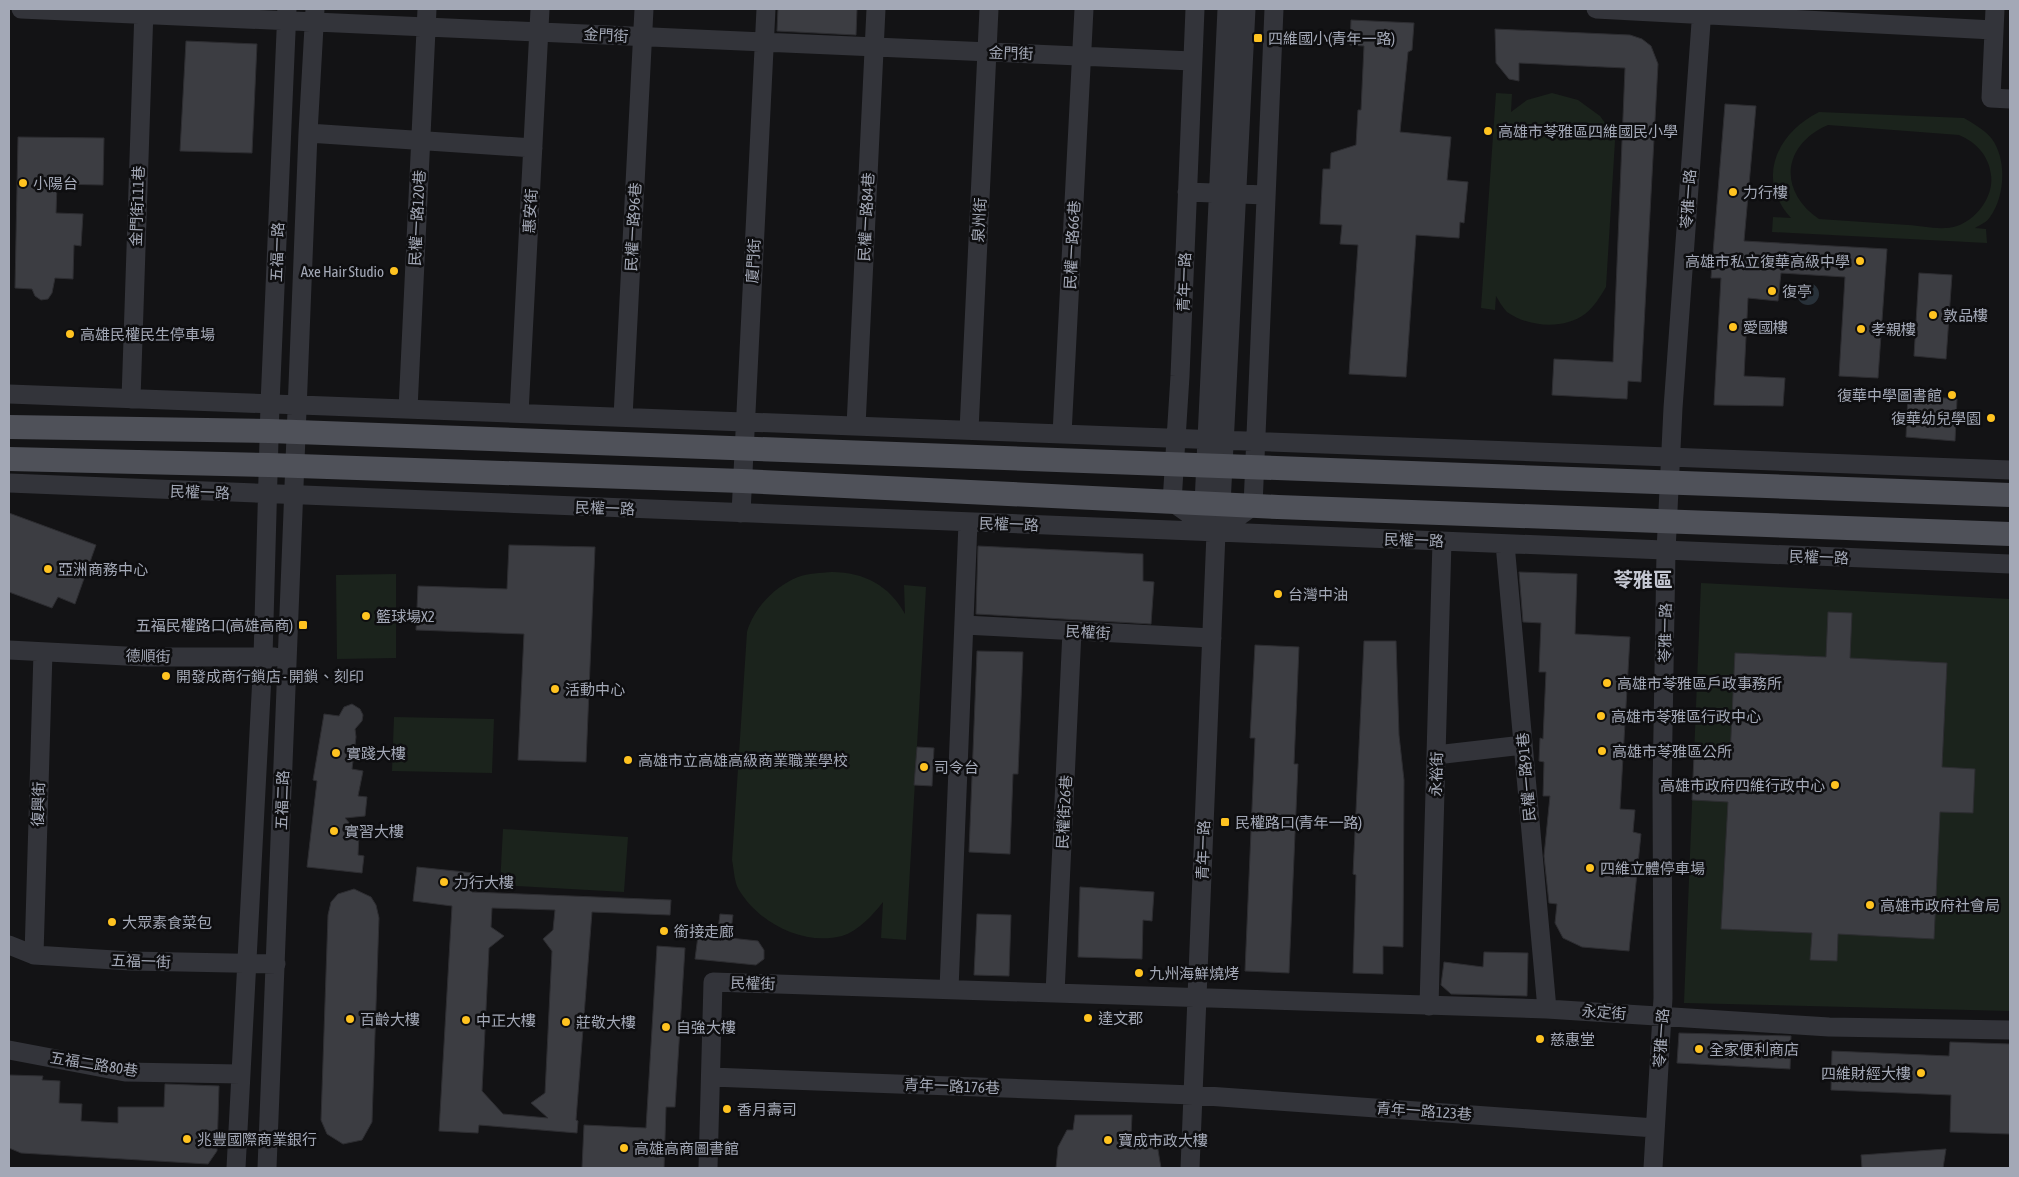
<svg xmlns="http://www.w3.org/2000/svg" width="2019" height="1177" font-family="'Asap Condensed','Noto Sans TC',sans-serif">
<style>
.green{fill:#1b231c;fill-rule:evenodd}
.water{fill:#283139}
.building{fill:#3c3d42;stroke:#2d2d31;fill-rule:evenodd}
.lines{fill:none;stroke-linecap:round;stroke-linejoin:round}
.minor{stroke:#33343a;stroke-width:19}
.major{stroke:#4f5159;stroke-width:24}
.poi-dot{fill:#ffc320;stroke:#0e0e10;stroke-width:2}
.labels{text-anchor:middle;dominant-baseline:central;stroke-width:5;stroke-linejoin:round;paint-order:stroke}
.street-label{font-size:15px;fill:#a3a8b6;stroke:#0e0e10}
.poi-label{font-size:15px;fill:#a3a8b6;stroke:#0e0e10;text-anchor:start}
.district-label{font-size:20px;font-weight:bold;fill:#c4c7d2;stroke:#0e0e10}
</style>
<rect width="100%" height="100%" fill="#131315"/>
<!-- green -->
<path class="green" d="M1496,93l16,1 -1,18 16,-12 25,-7 26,7 22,16 10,14 5,11 -9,146c-6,10 -12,20 -21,27 -21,16 -57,13 -78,-2 -4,-4 -8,-11 -11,-16l-1,14 -14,-2z
M1819,112l145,6c10,6 21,12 28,21 15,21 13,57 -2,78 -3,5 -10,8 -15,11l11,1 1,14 -215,-11 1,-15 18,1c-36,-39 -14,-85 28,-106zM1828,125l131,10c17,7 30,21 32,40 3,21 -14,44 -34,51 -15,5 -34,0 -49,-1 -30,-2 -59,-4 -89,-6 -41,-28 -37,-74 9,-94z
M832,572c32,0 58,14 73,42l-1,-29 22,2 -20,353 -25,-2 2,-36c-10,13 -25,29 -41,34 -39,10 -83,-13 -103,-46 -5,-8 -5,-21 -7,-30l15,-228c7,-24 27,-45 51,-55 10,-4 23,-4 34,-5z
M396,574v84l-59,1 -1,-84z
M1701,583l309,16v412l-326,-8z
M394,717l100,2 -2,54 -100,-2z
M503,829l125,8 -4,55 -124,-7z"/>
<!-- water -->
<path class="water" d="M1797 294a11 11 0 1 1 22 0a11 11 0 1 1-22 0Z"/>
<!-- building -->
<path class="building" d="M778,9h79l-1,26 -79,-4z
M1351,20l63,3 -2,27 -4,2 -8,80 51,5 -4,43 21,2 -4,41 -4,-1 -1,16 -43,-3 -10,142 -57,-3 9,-129 -18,-1 2,-19 -22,-1 3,-55h7l1,-16 25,-8 2,-35h3l3,-64 -14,-1z
M1495,29l135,6 12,4 9,7 7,18 -17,318 -13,-1 -1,18 -75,-4 2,-36 59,3 12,-294 -106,-5v18l-10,-2 -13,-16z
M186,41l71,3 -5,109 -72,-2z
M1725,104l31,2 -12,135 143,8 -9,129 -39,-2 6,-99 -64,-4 -3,28 -30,-3 -4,78 41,2 -2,28 -69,-1 7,-127h-10z
M18,137l86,1 -1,47 -46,-1 -1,29 27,1 -2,32 -7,-1 -1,34 -18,-1 -3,15 -4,6 -7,1 -6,-4 -3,-7 -17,-1z
M1919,273l33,2 -6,84 -32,-3z
M1908,395l49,4 -2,42 -49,-4z
M9,513l87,32 -21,59 -17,-7 -6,11 -43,-16z
M509,545l86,2 -9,215 -68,-2 6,-126 -108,-4 2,-44 89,3z
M978,546l165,8v27l11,1 -3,42 -175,-10z
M1519,572l58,2 -2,60 55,3 -10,172 15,1 -2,22 8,2 -12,117 -47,-4 -19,-9 -8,-15 2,-19 -8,-1 -5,-47 6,-60h-7l1,-34 -5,-1 1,-23 3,1 3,-67h-7l2,-49 -18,-1z
M1828,612l24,1 -2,45 97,5 -5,104 33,2 -2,44 -33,-1 -6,127 -96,-5 -1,27 -27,-1 2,-27 -91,-4 7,-127 -36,-2 2,-45 36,2 5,-104 91,4z
M1364,641h32l3,94 5,45 -1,167 -20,-1v28l-30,-1 3,-98 -3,-1z
M1255,645l44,2 -5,117h4l-9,209 -44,-2 10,-233h-5z
M977,651l46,1 -5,122h-5l-3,80 -41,-2z
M352,704l8,5 3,6 -1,6 -7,8 1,8 -4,32 11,2 -5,25 9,1 -2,19 -20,2 14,16 -1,21 6,1 -2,17 -55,-6 10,-86 -4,-1 11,-66 15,2 5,-9z
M917,747l17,1 -2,38 -18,-1z
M417,867l57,6 -2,19 199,8 -1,15 -78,-3 -16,208 2,1 -1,12 -98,-8 -1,8 -39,-2 13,-225 -39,-5zM492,908l63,2 -2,20 -10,9 9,12 -7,142 -14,10 17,15 -45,-4 -21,-23 7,-143 15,-12 -13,-9z
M1080,887l74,5 -2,29 -9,-1 -1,39 -64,-2z
M354,889l17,8 5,8 3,13 -7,204 -10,18 -19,4 -16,-10 -6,-14 7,-205 3,-13 7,-8z
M720,914l13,1 -3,23 28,3 6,9v9l-8,6 -61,-6 3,-23 19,2z
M977,914l34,1 -2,61 -35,-1z
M657,946l28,2 -10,159h-9l-2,61h-82l2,-43 62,3z
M1484,952l44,1 -1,43 -76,-2 -10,-9 3,-23 39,5z
M1679,1033l112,3 -1,33 -113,-6z
M1950,1042l60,2v90l-60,-2 1,-37 -120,-5 1,-39 117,5z
M9,1075l34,1 -1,4 18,1 -1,22 23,1 -1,17 37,2v-16h46l1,-23 54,2 -2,65 -9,13 -187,-11 -12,-5z
M1075,1115h57l-1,21 21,1 5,7 4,24h-105l2,-21 9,-17h6z
M1946,1149l-3,19h-81l-1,-13z"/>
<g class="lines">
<!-- minor -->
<path class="minor" d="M21,9l1171,52
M1195,9l-15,367 -8,126 44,31
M1596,9l397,21
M1995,9l-4,89 19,1
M308,133l225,15
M1187,192l79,3
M9,394l2001,76
M131,399l13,-390
M408,409l19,-400
M519,413l21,-404
M623,417l21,-408
M856,426l20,-417
M969,430l20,-421
M1062,434l22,-425
M9,483l2001,81
M741,513l25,-504
M1209,516l-5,-12 23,-495
M1216,533l37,-27 21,-497
M1505,544l42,465
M964,625l248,13
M9,650l136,7h130
M1436,755l87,-10
M9,945l25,10 97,6 145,3
M34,955l9,-303
M949,989l19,-466
M1055,993l17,-362
M1429,1006l13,-465
M9,1050l116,22 115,2
M711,1077l482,18 462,33
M236,1168l27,-511 7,-253 17,-395
M267,1168l41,-1035 7,-124
M708,1168l5,-186 834,27 282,18 181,3
M1190,1168l26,-635 5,-28 25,-496
M1653,1168l10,-170 -1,-209 4,-238 7,-143 29,-399"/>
<!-- major -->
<path class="major" d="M9,427l260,4 1741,64
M9,459l260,6 473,16 536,26 732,27"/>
</g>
<!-- markers -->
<g class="poi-dot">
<rect x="1253" y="33" width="10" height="10" rx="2.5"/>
<circle cx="1488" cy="131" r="5"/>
<circle cx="23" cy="183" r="5"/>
<circle cx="1733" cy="192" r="5"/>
<circle cx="1860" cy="261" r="5"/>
<circle cx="394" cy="271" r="5"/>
<circle cx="1772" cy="291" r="5"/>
<circle cx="1933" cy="315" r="5"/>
<circle cx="1733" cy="327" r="5"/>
<circle cx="1861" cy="329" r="5"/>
<circle cx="70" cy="334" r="5"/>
<circle cx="1952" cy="395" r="5"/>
<circle cx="1991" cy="418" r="5"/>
<circle cx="48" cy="569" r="5"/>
<circle cx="1278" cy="594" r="5"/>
<circle cx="366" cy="616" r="5"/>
<rect x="298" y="620" width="10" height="10" rx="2.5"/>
<circle cx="166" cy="676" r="5"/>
<circle cx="1607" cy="683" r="5"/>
<circle cx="555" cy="689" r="5"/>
<circle cx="1601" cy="716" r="5"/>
<circle cx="1602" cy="751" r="5"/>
<circle cx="336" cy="753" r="5"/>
<circle cx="628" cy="760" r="5"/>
<circle cx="924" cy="767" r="5"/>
<circle cx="1835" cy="785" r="5"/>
<rect x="1220" y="817" width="10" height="10" rx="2.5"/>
<circle cx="334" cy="831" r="5"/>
<circle cx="1590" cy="868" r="5"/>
<circle cx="444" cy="882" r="5"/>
<circle cx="1870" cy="905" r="5"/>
<circle cx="112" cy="922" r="5"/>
<circle cx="664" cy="931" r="5"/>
<circle cx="1139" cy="973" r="5"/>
<circle cx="1088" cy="1018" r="5"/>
<circle cx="350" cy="1019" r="5"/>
<circle cx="466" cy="1020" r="5"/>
<circle cx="566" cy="1022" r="5"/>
<circle cx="666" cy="1027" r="5"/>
<circle cx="1540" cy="1039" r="5"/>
<circle cx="1699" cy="1049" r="5"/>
<circle cx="1921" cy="1073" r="5"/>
<circle cx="727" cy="1109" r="5"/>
<circle cx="187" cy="1139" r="5"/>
<circle cx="1108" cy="1140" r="5"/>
<circle cx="624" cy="1148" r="5"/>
</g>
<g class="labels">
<!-- street labels -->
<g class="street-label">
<text transform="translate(606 35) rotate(3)">金門街</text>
<text transform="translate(1011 53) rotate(2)">金門街</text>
<text transform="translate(1688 199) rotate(-86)">苓雅一路</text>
<text transform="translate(137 206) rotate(-88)">金門街111巷</text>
<text transform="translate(530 211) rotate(-87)">惠安街</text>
<text transform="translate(866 217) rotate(-87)">民權一路84巷</text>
<text transform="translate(417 218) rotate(-87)">民權一路120巷</text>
<text transform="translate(979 220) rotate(-87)">泉州街</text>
<text transform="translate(633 227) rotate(-87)">民權一路96巷</text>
<text transform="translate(1072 245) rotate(-87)">民權一路66巷</text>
<text transform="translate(277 252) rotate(-88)">五福一路</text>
<text transform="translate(753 261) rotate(-87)">廈門街</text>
<text transform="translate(1184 282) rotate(-88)">青年一路</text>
<text transform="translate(200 492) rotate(2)">民權一路</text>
<text transform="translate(605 508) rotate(2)">民權一路</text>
<text transform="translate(1009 524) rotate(2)">民權一路</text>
<text transform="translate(1414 540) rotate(2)">民權一路</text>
<text transform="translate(1819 557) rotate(2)">民權一路</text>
<text transform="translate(1088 632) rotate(3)">民權街</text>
<text transform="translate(1665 633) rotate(-89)">苓雅一路</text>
<text transform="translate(148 656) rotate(1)">德順街</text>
<text transform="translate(1436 774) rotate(-88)">永裕街</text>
<text transform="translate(1526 777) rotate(-95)">民權一路91巷</text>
<text transform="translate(282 800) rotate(-88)">五福二路</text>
<text transform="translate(38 804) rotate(-88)">復興街</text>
<text transform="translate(1064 812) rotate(-87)">民權街26巷</text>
<text transform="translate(1203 850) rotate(-88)">青年一路</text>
<text transform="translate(141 961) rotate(2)">五福一街</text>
<text transform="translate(753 983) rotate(2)">民權街</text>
<text transform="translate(1604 1012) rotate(4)">永定街</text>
<text transform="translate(1661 1038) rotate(-86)">苓雅一路</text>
<text transform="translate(94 1064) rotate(9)">五福二路80巷</text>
<text transform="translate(952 1086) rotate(2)">青年一路176巷</text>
<text transform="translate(1424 1111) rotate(4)">青年一路123巷</text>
</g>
<!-- poi labels -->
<g class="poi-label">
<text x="1268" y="38">四維國小(青年一路)</text>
<text x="1498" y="131">高雄市苓雅區四維國民小學</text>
<text x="33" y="183">小陽台</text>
<text x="1743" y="192">力行樓</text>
<text x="1850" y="261" text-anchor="end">高雄市私立復華高級中學</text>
<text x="384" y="271" text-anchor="end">Axe Hair Studio</text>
<text x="1782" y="291">復亭</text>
<text x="1943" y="315">敦品樓</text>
<text x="1743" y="327">愛國樓</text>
<text x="1871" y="329">孝親樓</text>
<text x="80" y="334">高雄民權民生停車場</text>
<text x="1942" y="395" text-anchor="end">復華中學圖書館</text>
<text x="1981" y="418" text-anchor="end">復華幼兒學園</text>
<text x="58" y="569">亞洲商務中心</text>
<text x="1288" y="594">台灣中油</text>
<text x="376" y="616">籃球場X2</text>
<text x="293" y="625" text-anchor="end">五福民權路口(高雄高商)</text>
<text x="176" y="676">開發成商行鎖店 - 開鎖、刻印</text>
<text x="1617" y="683">高雄市苓雅區戶政事務所</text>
<text x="565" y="689">活動中心</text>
<text x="1611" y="716">高雄市苓雅區行政中心</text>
<text x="1612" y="751">高雄市苓雅區公所</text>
<text x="346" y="753">實踐大樓</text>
<text x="638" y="760">高雄市立高雄高級商業職業學校</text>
<text x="934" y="767">司令台</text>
<text x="1825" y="785" text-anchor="end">高雄市政府四維行政中心</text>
<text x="1235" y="822">民權路口(青年一路)</text>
<text x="344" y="831">實習大樓</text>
<text x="1600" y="868">四維立體停車場</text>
<text x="454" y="882">力行大樓</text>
<text x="1880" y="905">高雄市政府社會局</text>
<text x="122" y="922">大眾素食菜包</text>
<text x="674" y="931">銜接走廊</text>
<text x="1149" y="973">九州海鮮燒烤</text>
<text x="1098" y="1018">達文郡</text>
<text x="360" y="1019">百齡大樓</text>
<text x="476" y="1020">中正大樓</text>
<text x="576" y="1022">莊敬大樓</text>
<text x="676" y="1027">自強大樓</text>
<text x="1550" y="1039">慈惠堂</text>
<text x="1709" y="1049">全家便利商店</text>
<text x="1911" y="1073" text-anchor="end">四維財經大樓</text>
<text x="737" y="1109">香月壽司</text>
<text x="197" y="1139">兆豐國際商業銀行</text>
<text x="1118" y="1140">寶成市政大樓</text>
<text x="634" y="1148">高雄高商圖書館</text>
</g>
<!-- district labels -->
<g class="district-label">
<text x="1643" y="579">苓雅區</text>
</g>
</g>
<!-- border -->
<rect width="2019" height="1177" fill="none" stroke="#a3a8b6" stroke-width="20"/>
</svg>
